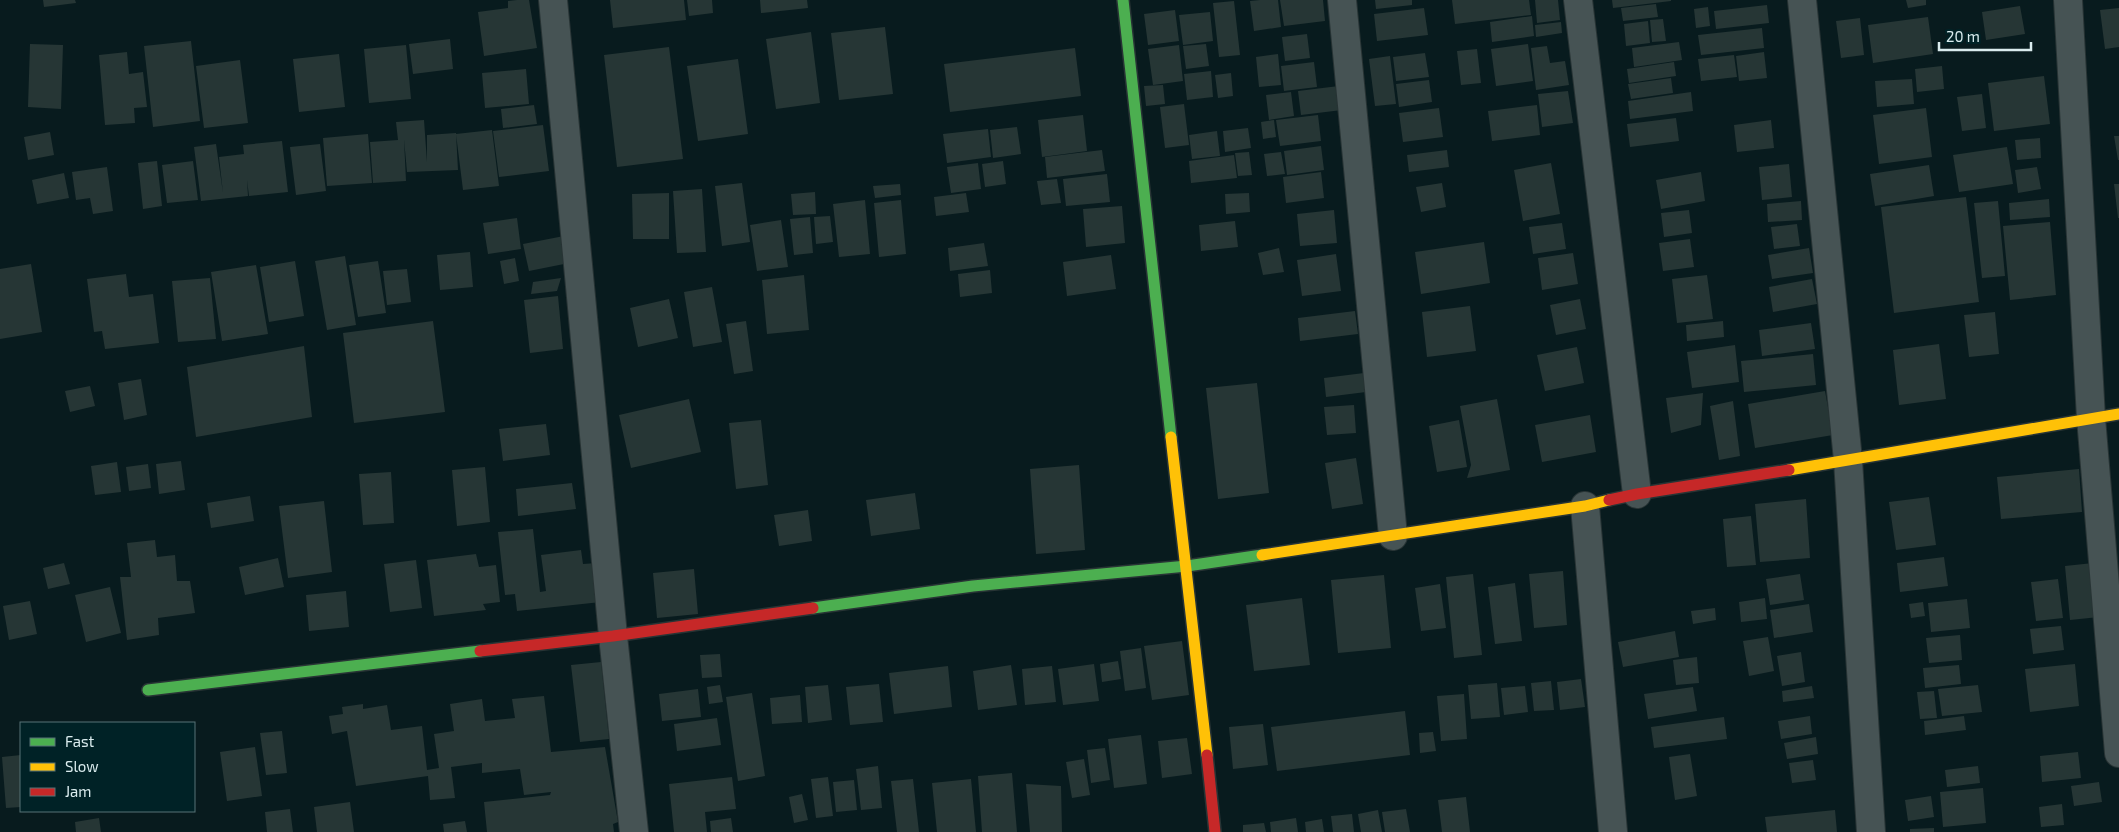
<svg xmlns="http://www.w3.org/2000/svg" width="2119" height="832" font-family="'Exo 2',sans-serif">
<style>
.building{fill:#263635}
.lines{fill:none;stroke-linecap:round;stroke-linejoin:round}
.street-casing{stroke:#283435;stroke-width:30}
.fast-casing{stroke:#283435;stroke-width:14}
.slow-casing{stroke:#283435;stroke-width:14}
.jam-casing{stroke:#283435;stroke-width:14}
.street{stroke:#465354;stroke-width:28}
.fast{stroke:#4caf50;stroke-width:11}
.slow{stroke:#ffc107;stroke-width:11}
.jam{stroke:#c62828;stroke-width:11}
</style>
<rect width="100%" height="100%" fill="#081b1e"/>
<!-- building -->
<path class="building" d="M43,0h32l1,3 -32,4z
M517,0h12l8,48 -53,8 -6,-44 30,-4v-7z
M610,0h74l2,20 -73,8z
M687,0h25l1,13 -24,3z
M760,0h47l1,8 -47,5z
M1260,0h18l3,27 -27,4 -4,-30z
M1280,0h43l2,21 -41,5z
M1375,0h37v5l-36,4z
M1452,0h77l2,15 -76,9z
M1535,0h23l2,20 -23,3z
M1612,0h59v1l-58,7z
M1906,0h20v5l-18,3z
M1234,1l6,54 -21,2 -6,-54z
M1656,4l2,13 -35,4 -2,-13z
M1767,5l2,18 -53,6 -2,-18z
M2020,6l5,28 -39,6 -4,-28z
M1708,7l2,19 -14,2 -2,-19z
M1424,8l4,27 -51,6 -3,-27z
M2119,8v39l-14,2 -5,-39z
M1175,10l4,31 -31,4 -4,-31z
M1210,12l3,29 -30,4 -4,-30z
M1532,16l2,20 -42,6 -2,-20z
M1928,17l5,37 -60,9 -5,-38z
M1860,18l4,37 -23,3 -5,-37z
M1663,19l3,22 -14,1 -2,-22z
M1648,21l2,22 -24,3 -2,-22z
M1561,22l1,11 -26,4 -1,-12z
M885,27l8,67 -54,6 -8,-67z
M1762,28l2,20 -63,7 -3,-20z
M811,32l9,71 -44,6 -10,-70z
M1307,34l3,24 -25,3 -3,-24z
M450,39l3,30 -40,5 -4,-30z
M191,41l9,80 -47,6 -9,-81z
M1679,42l3,18 -48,7 -2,-19z
M30,44l33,1 -2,64 -33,-2z
M1206,44l3,22 -23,3 -3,-23z
M1528,44l5,37 -37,5 -5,-37z
M406,45l5,54 -42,4 -5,-54z
M1179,45l4,36 -30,4 -5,-36z
M1547,46l3,17 15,-2 4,24 -33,5 -5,-42z
M669,47l14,112 -66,8 -13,-112z
M1075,48l6,48 -131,16 -6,-48z
M1477,49l4,34 -20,2 -4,-34z
M127,52l2,22 14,-2 4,35 -13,1 1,15 -30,2 -6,-70z
M1764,52l3,26 -28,3 -3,-25z
M1425,53l4,24 -33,4 -3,-24z
M339,54l6,53 -46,5 -6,-53z
M1278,54l3,31 -22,2 -3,-30z
M1734,55l3,22 -36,4 -3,-22z
M1390,56l6,48 -21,2 -6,-47z
M738,59l10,75 -50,7 -11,-75z
M240,60l8,63 -44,5 -8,-62z
M1314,62l3,25 -33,4 -3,-25z
M1674,62l2,14 -47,7 -2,-14z
M1942,66l2,23 -27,3 -2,-23z
M526,69l3,35 -44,4 -3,-35z
M1211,71l2,26 -26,3 -3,-26z
M1231,73l2,23 -15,2 -3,-23z
M2044,76l6,48 -56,7 -6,-48z
M1671,78l2,15 -42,6 -3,-15z
M1912,79l2,25 -37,3 -2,-26z
M1429,80l3,22 -33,5 -3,-23z
M1163,85l2,19 -19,2 -2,-20z
M1339,86l3,24 -41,5 -3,-24z
M1568,91l5,32 -31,4 -4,-33z
M1291,92l3,24 -25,4 -3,-25z
M1691,92l2,19 -63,8 -2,-18z
M1982,94l4,34 -24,3 -5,-34z
M1184,104l5,41 -24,3 -5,-41z
M534,105l3,19 -34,4 -2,-19z
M1537,105l3,30 -48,6 -4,-30z
M1439,108l4,29 -40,5 -4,-29z
M1926,108l6,49 -53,7 -6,-49z
M1083,115l4,36 -45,6 -4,-37z
M1318,115l3,26 -41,5 -4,-26z
M1676,118l3,23 -49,6 -3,-23z
M424,120l3,42v-27l29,-2 2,37 -51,2 -3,-33 2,42 -33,2 -3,-41 28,-2 -2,-18z
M1274,120l2,17 -13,2 -2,-17z
M1771,120l3,28 -37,4 -3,-27z
M543,125l6,46 -50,6 -6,-46z
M1017,127l4,27 -28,4 -3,-28z
M1248,128l3,20 -26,4 -2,-21z
M988,129l3,28 -44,6 -4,-29z
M492,130l7,56 -36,4 -7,-56z
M1217,131l3,25 -28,3 -3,-24z
M50,132l4,23 -26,5 -4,-23z
M368,134l4,49 -45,3 -4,-48z
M2114,136h5v24h-1z
M2040,138l1,20 -24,2 -2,-20z
M282,141l6,51 -39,4 -2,-16 1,16 -47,5 -7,-54 22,-3 7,49 -4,-36 25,-3 -1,-9z
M320,144l6,47 -30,4 -6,-48z
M1321,146l3,24 -37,5 -3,-24z
M2007,147l6,37 -54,8 -6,-37z
M1102,150l3,21 -58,7 -2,-21z
M1447,150l2,17 -40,5 -2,-17z
M1249,152l3,23 -14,1 -3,-23z
M1281,152l4,22 -18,2 -3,-22z
M1234,155l3,23 -46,5 -2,-22z
M157,161l5,45 -19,3 -5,-46z
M193,161l5,39 -31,3 -5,-38z
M1003,161l3,23 -21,3 -3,-23z
M978,163l3,26 -30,4 -4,-26z
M1551,163l9,51 -37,7 -9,-51z
M1789,164l3,33 -30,3 -3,-33z
M1929,165l5,31 -59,10 -5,-32z
M107,167l6,44 -20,3 -3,-16 -14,2 -4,-28z
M2037,167l4,22 -23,4 -3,-23z
M1321,172l3,26 -38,5 -3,-26z
M1701,172l4,29 -44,8 -5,-29z
M64,173l5,25 -32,6 -5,-24z
M1107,174l3,28 -44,4 -3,-27z
M1057,179l4,24 -20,2 -4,-24z
M742,183l8,59 -28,4 -7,-60z
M1442,183l4,24 -25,5 -5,-25z
M900,184l1,11 -26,3 -2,-12z
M2114,184h5v34h-1z
M702,189l4,63 -29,1 -4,-62z
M815,192l1,22 -23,1 -2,-21z
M669,193v46h-36l-1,-45z
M966,193l3,19 -33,4 -2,-19z
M1249,193l1,19 -24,2 -1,-20z
M1966,197l13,105 -85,11 -13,-106z
M2049,199l1,18 -40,3 -1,-17z
M865,200l5,54 -31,3 -6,-53z
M901,200l5,54 -27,3 -5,-54z
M1801,201l1,19 -34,2 -1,-18z
M1998,201l7,75 -23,2 -8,-75z
M1122,206l3,37 -39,4 -3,-38z
M1334,210l3,33 -37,3 -3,-32z
M1689,210l3,23 -28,4 -3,-24z
M830,216l3,26 -17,2 -2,-27z
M810,217l3,36 -19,2 -4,-36z
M517,218l4,31 -33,5 -5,-31z
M781,220l7,47 -31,4 -7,-46z
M1235,221l3,26 -37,4 -2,-26z
M2050,222l6,73 -46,5 -7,-74z
M1562,223l4,26 -33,5 -4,-27z
M1797,224l3,22 -26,3 -3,-22z
M564,236l5,27 -40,8 -6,-27z
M1690,239l4,28 -31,4 -4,-28z
M1484,242l6,41 -69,11 -6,-42z
M984,243l4,23 -38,5 -2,-23z
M1279,248l5,24 -21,3 -5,-22z
M1809,248l4,25 -41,6 -4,-24z
M470,252l3,35 -33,3 -3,-35z
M1573,253l5,31 -36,6 -4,-32z
M1336,254l5,37 -39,5 -5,-36z
M1111,255l5,34 -49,7 -4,-34z
M345,256l11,69 -29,5 -12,-69z
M515,258l4,23 -15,3 -4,-23z
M295,261l9,55 -35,6 -9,-55z
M378,261l8,52 -28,4 -9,-52z
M31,264l11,68 -42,7v-70z
M256,265l12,69 -46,7 -11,-69z
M407,269l4,33 -24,3 -4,-34z
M990,270l2,23 -32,4 -2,-23z
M126,274l3,23 24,-3 6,49 -54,6 -3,-18 -8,1 -7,-53z
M804,275l5,55 -42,4 -5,-54z
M1707,275l6,44 -36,4 -5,-44z
M210,278l6,61 -38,3 -6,-61z
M561,278l-4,13 -26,3 2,-12z
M1812,279l5,25 -44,8 -4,-25z
M712,287l10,55 -29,5 -9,-55z
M558,296l5,53 -33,4 -6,-53z
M669,299l9,39 -40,9 -8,-39z
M1580,299l6,30 -30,6 -6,-30z
M1470,306l6,45 -49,6 -5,-45z
M1355,311l3,23 -58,7 -2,-23z
M1995,312l4,42 -30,3 -5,-42z
M433,321l12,91 -91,11 -11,-90z
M746,321l7,50 -19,3 -8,-50z
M1723,321l1,16 -37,4 -1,-16z
M1811,323l4,26 -53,7 -3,-26z
M1939,344l7,55 -47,6 -6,-55z
M1735,345l4,37 -47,6 -5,-36z
M304,346l8,71 -116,20 -9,-70z
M1577,347l7,36 -39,8 -8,-36z
M1813,354l3,31 -72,7 -3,-31z
M1372,372l2,19 -48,6 -2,-19z
M141,379l6,36 -23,5 -6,-37z
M1257,383l12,110 -51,6 -12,-111z
M90,386l5,20 -25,6 -5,-21z
M1825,391l8,44 -78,13 -7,-44z
M1703,393l-2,32 -30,8 -5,-35z
M689,399l12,53 -70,16 -12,-53z
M1497,399l13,71 -43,8 4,-13 -11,-59z
M1733,401l7,55 -21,4 -9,-54z
M1354,405l2,28 -29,2 -3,-28z
M1590,415l6,37 -54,10 -7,-37z
M761,420l7,65 -32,4 -7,-66z
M1459,420l8,47 -30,5 -8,-46z
M546,424l4,31 -47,6 -4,-32z
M1356,458l7,46 -31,5 -7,-46z
M181,461l4,29 -26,4 -3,-30z
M117,462l4,30 -26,3 -4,-29z
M148,464l3,24 -22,3 -3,-24z
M1079,465l6,85 -49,4 -6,-85z
M485,467l5,55 -33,4 -5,-56z
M2079,469l3,43 -81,7 -4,-42z
M391,472l3,51 -31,2 -4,-51z
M572,483l4,26 -58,7 -2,-27z
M915,493l5,36 -49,7 -5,-36z
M250,496l4,25 -43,7 -4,-25z
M1929,497l7,48 -40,5 -7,-48z
M1806,499l4,59 -50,4 -5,-58z
M324,501l8,71 -44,6 -9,-72z
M808,510l4,31 -33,5 -5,-31z
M1751,516l5,49 -29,2 -4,-48z
M533,529l7,63 6,-1 -5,-36 40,-5 2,14 14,-1 4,39 -84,9 -2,-17 -10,1 -7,-63z
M155,540l2,17 18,-2 2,26h13l5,32 -37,5 1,17 -32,5 -7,-63h11l-4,-34z
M476,554l3,13 17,-2 4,37 -17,2 3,6 -52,6 -7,-56z
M1944,557l4,29 -48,6 -3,-29z
M278,558l6,29 -39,8 -6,-28z
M416,560l6,48 -32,4 -6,-48z
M64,563l6,21 -22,5 -5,-21z
M2093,563l6,54 -29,3 -5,-54z
M694,569l4,45 -41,4 -4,-45z
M1563,571l4,54 -33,3 -5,-54z
M1473,574l9,81 -28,3 -8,-81z
M1800,574l4,26 -34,5 -4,-26z
M1384,575l7,73 -53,5 -7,-73z
M2058,579l5,39 -27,3 -5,-39z
M1515,583l7,58 -27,3 -7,-57z
M1440,584l6,44 -25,3 -6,-43z
M110,587l11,46 -35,9 -11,-47z
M346,591l3,36 -40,4 -3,-36z
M1302,598l8,67 -56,6 -8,-66z
M1765,598l2,21 -26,3 -2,-20z
M1967,599l3,29 -39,4 -3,-29z
M30,601l7,33 -28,6 -6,-34z
M1923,602l2,14 -14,2 -2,-14z
M1809,604l4,28 -39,6 -4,-28z
M1715,608l1,12 -23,4 -2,-13z
M2061,626l3,24 -31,4 -3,-25z
M1675,631l4,26 -56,10 -5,-25z
M1960,635l2,25 -33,3 -3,-25z
M1768,637l6,34 -25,5 -6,-35z
M1182,641l7,54 -37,5 -8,-54z
M1141,648l5,40 -21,3 -5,-40z
M1801,652l4,30 -23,4 -5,-30z
M720,654l2,23 -20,1 -2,-23z
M1697,657l2,26 -23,2 -3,-25z
M1118,661l3,18 -19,3 -2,-18z
M601,662l8,77 -29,3 -9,-77z
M1094,664l5,37 -36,4 -5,-36z
M2075,664l4,42 -49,6 -5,-43z
M1011,665l6,40 -39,5 -5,-39z
M1959,665l2,19 -36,4 -2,-20z
M948,666l4,41 -58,7 -5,-41z
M1052,666l4,36 -31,3 -3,-36z
M1581,679l4,28 -25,3 -3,-28z
M1551,681l3,29 -20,1 -3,-28z
M1497,683l3,34 -29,2 -3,-34z
M879,684l4,38 -33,3 -4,-38z
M720,685l3,17 -14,2 -2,-17z
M828,685l4,35 -24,3 -3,-36z
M1978,685l4,27 -40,4 -4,-27z
M1525,686l3,26 -24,3 -3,-27z
M1812,686l2,12 -31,4 -1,-11z
M1693,687l4,24 -49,8 -4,-25z
M698,689l3,28 -39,4 -3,-27z
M1934,691l3,27 -17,1 -3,-27z
M752,693l13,83 -27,5 -12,-84z
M1464,694l3,45 -26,2 -4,-45z
M800,695l2,27 -30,2 -2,-26z
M544,696l7,56 54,-5 13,75 -5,2 1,8h-127l-3,-30 66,-7 1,-3 -27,3 -4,-26 -38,4v-10l-31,4 4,31 -25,2 -2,-24 -72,10 -9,-55 -15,3 -3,-18 14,-2 -1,-7 21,-3v5l24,-4 4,25 31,-4 5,44 12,-2 -5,-34 20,-3 -4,-27 32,-5 3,22 30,-3 -3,-19z
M1405,711l5,44 -133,16 -6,-44z
M1810,716l2,18 -31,5 -3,-18z
M1964,716l2,14 -41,5 -1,-14z
M1724,717l3,22 -73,9 -3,-21z
M717,718l4,27 -44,6 -3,-27z
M1263,724l5,41 -35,4 -4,-42z
M282,731l5,42 -21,2 -6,-42z
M1433,732l3,19 -16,2 -1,-20z
M1141,735l6,49 -33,4 -6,-49z
M1816,737l2,17 -31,5 -3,-16z
M1187,738l5,36 -30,4 -4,-37z
M255,747l7,49 -35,5 -7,-49z
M1105,748l5,32 -19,3 -4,-33z
M2078,752l3,26 -39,4 -2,-26z
M1690,754l7,42 -22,4 -6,-43z
M21,755v52l-15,1 -4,-51z
M1084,759l6,36 -18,3 -6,-36z
M1813,760l3,20 -24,3 -3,-20z
M878,766l4,42 -21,2 -5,-41z
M1978,766l2,17 -33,4 -2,-17z
M1012,773l5,59h-35l-4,-56z
M732,777l4,32 -31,3 2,20h-33l-5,-48z
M828,777l5,39 -17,2 -5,-39z
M913,779l6,53h-22l-6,-51z
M971,779l5,53h-39l-5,-49z
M854,780l3,30 -21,2 -3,-30z
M2099,782l3,20 -28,4 -3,-20z
M1026,784l35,2 1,46h-32z
M1983,788l3,35 -43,4 -3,-35z
M802,794l6,26 -14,3 -5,-26z
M1931,796l3,21 -26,4 -3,-21z
M1466,797l4,35h-28l-4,-32z
M350,802l4,30h-37l-3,-25z
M2062,804l2,21 -23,2 -2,-20z
M290,809l3,23h-26l-2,-20z
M1406,809l4,23h-25l-3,-20z
M1378,810l4,22h-21l-3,-18z
M1835,810l2,22h-70l-2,-15z
M1352,814l2,18h-21l-2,-16z
M99,818l2,14h-25l-1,-10z
M731,818l2,14h-22l-1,-11z
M1296,818l2,14h-27l-1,-10z
M1322,819l2,13h-18l-1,-10z
M465,821l2,11h-23l-1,-8z
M1264,823l2,9h-23v-7z
M1934,828v4h-24v-3z"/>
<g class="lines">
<defs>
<path id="street" d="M553,0l60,636 21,196
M1342,0l51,536
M1578,0l59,494
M1802,0l46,460 23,372
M2068,0l23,418 28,335
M1585,506l28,326"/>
<path id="fast" d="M1123,0l48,437
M813,608l160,-22 214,-20 75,-11
M148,690l332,-39"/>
<path id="slow" d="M1171,437l36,318
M1789,470l330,-56
M1262,555l323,-49 24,-6"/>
<path id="jam" d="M1609,500l28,-6 152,-24
M480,651l133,-15 200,-28
M1207,755l8,77"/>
</defs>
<!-- street casing -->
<use href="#street" class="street-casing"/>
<!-- fast casing -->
<use href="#fast" class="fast-casing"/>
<!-- slow casing -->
<use href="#slow" class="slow-casing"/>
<!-- jam casing -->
<use href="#jam" class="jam-casing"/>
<!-- street -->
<use href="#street" class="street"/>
<!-- fast -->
<use href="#fast" class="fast"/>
<!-- slow -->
<use href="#slow" class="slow"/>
<!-- jam -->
<use href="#jam" class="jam"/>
</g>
<!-- legend -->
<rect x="20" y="722" width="175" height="90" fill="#002226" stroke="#577376"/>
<rect x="30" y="738" width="25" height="8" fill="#4caf50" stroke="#577376"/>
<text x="65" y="747" font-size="15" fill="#daecee">Fast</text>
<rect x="30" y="763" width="25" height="8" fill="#ffc107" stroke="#577376"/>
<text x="65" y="772" font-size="15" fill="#daecee">Slow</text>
<rect x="30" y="788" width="25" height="8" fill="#c62828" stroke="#577376"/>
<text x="65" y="797" font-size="15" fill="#daecee">Jam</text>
<!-- scale -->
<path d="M1939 42v8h92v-8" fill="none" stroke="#daecee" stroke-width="2.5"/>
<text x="1946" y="42" font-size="15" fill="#daecee" stroke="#002226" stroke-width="4" paint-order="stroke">20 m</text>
</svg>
